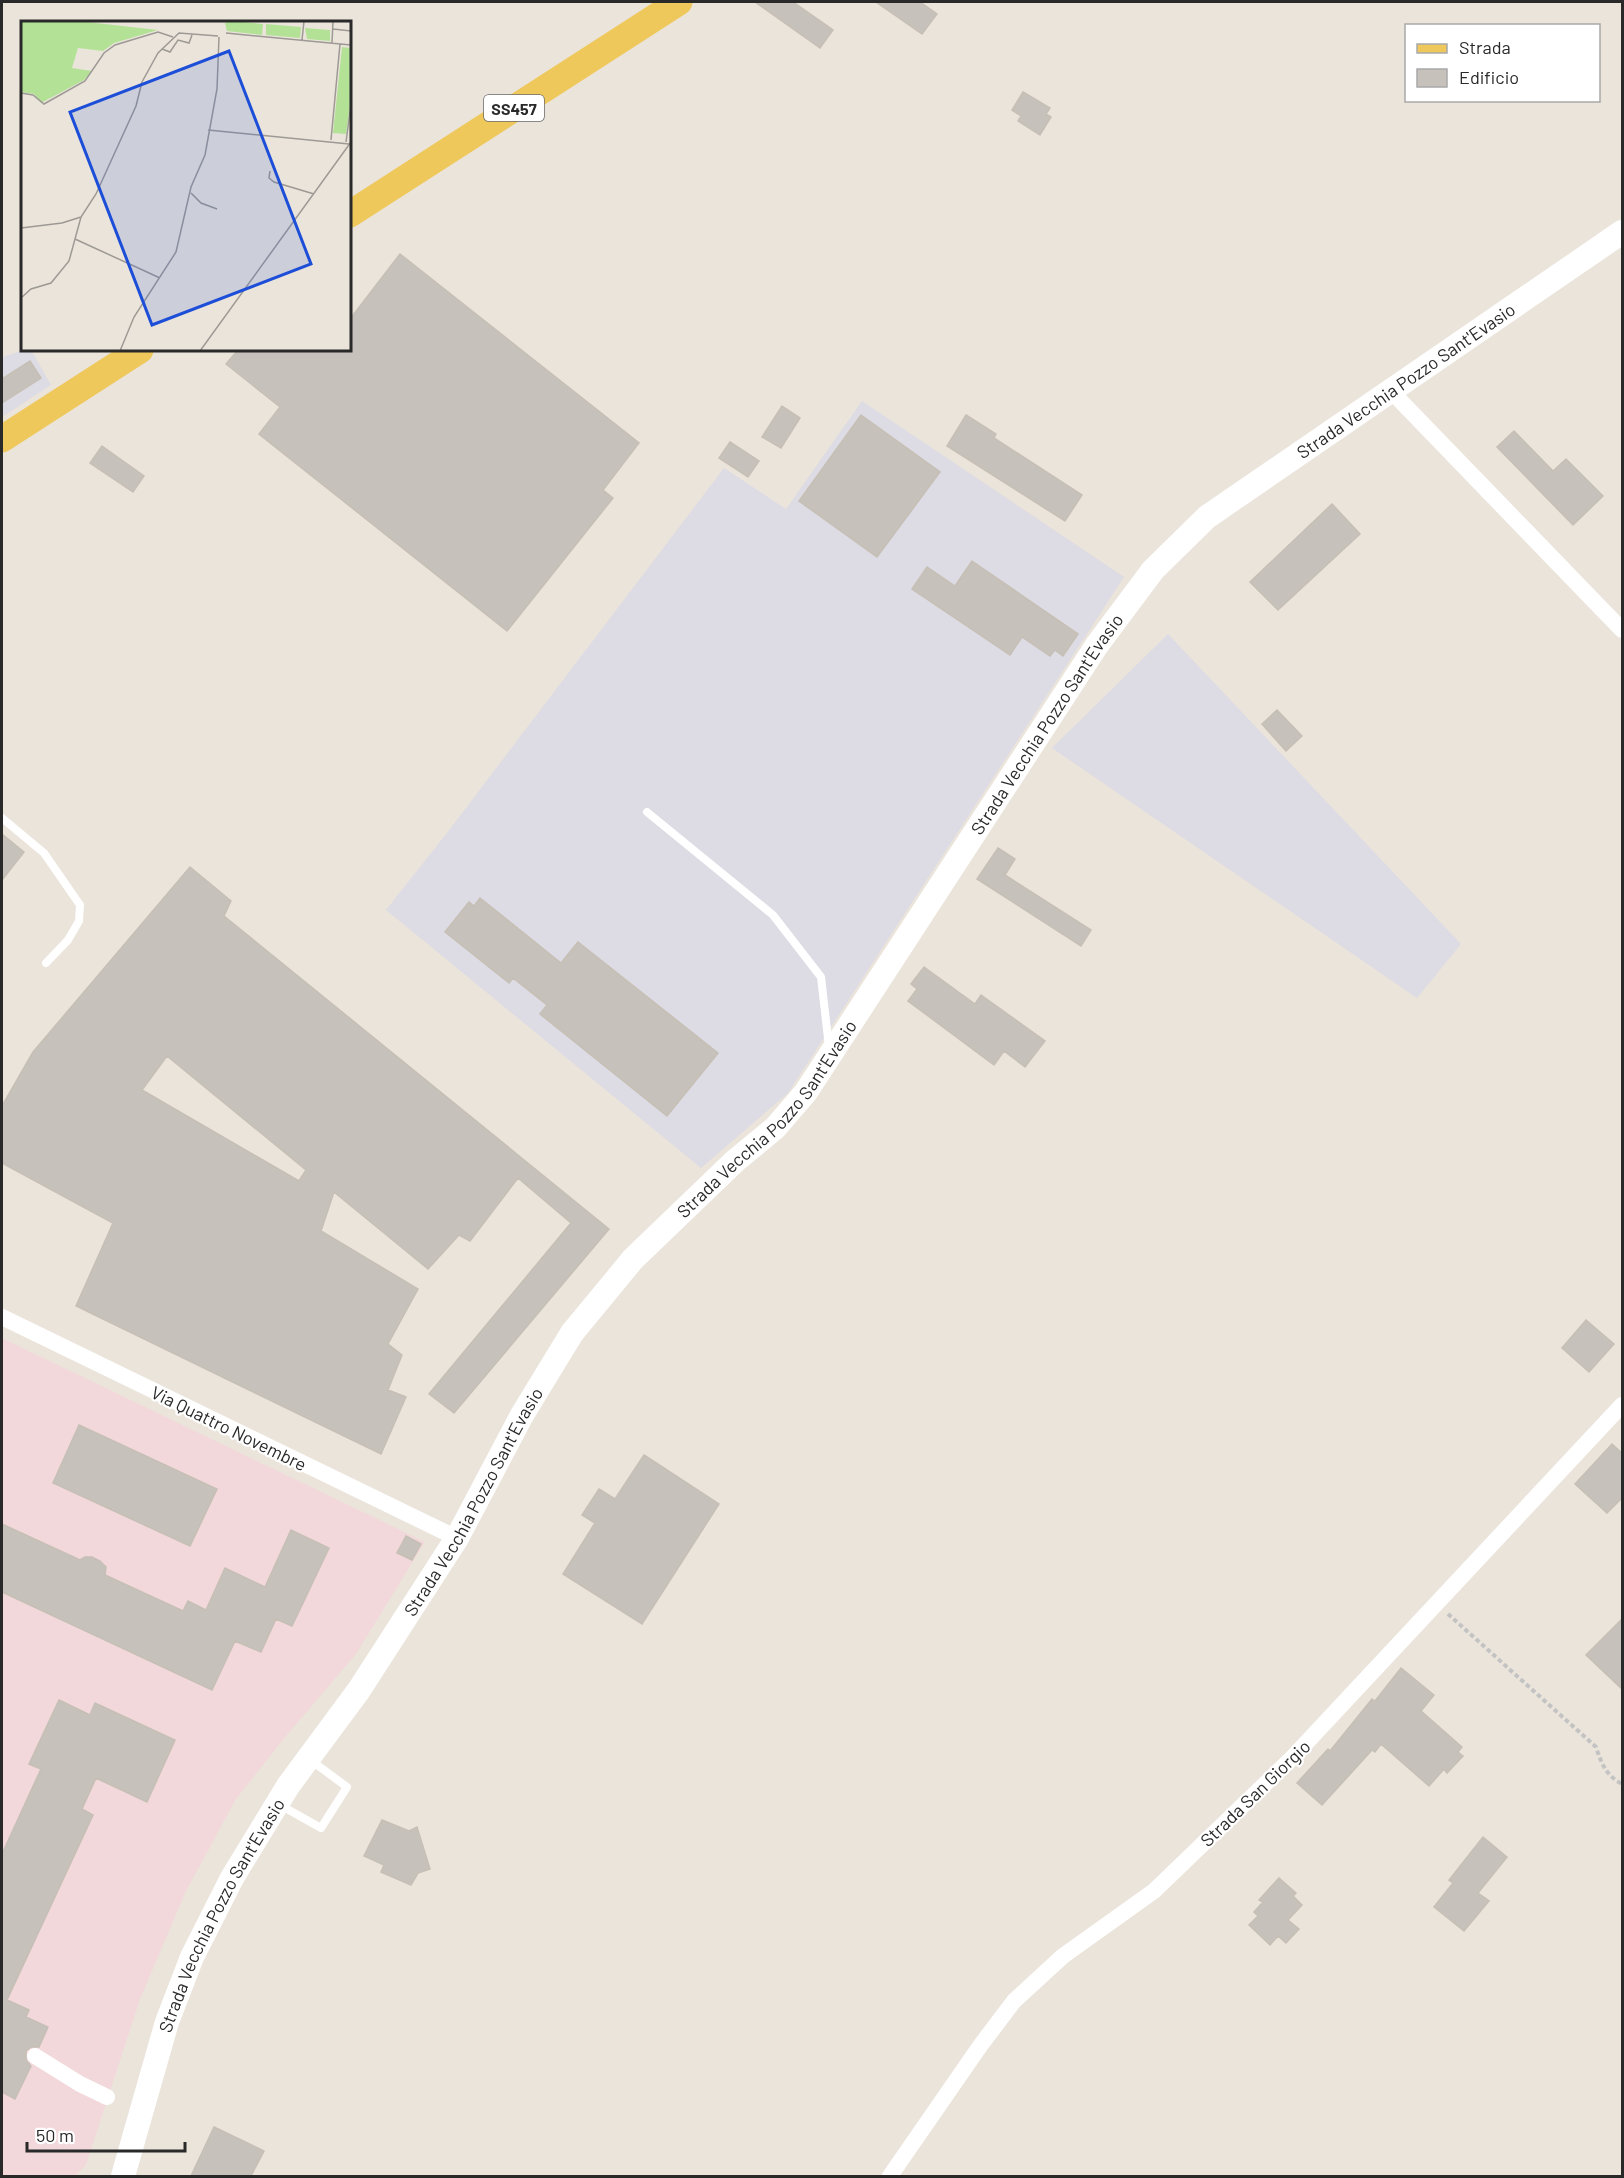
<svg xmlns="http://www.w3.org/2000/svg" width="1624" height="2178" font-family="Barlow,sans-serif">
<style>
.industrial{fill:#dddbe3}
.medical{fill:#f2d8da}
.building{fill:#c6c1ba;stroke:#c6bfb5;stroke-width:1.5;fill-rule:evenodd}
.lines{fill:none;stroke-linecap:round;stroke-linejoin:round}
.path{stroke:#c3c3c3;stroke-width:4;stroke-dasharray:4.5 3;stroke-linecap:butt}
.lane{stroke:#fff;stroke-width:8}
.street{stroke:#fff;stroke-width:16}
.secondary{stroke:#fff;stroke-width:24}
.primary{stroke:#efc85c;stroke-width:27}
.labels{text-anchor:middle;dominant-baseline:central;stroke-width:4.5;stroke-linejoin:round;paint-order:stroke}
.shield{fill:#fff;stroke:#696969;stroke-width:1.5}
.shield-label{font-size:16px;font-weight:bold;fill:#292929}
.street-label{font-size:18px;fill:#292929;stroke:#fff}
.inset-road{fill:none;stroke:#9d9994;stroke-width:1.5}
.view{fill:#1d4ed8;fill-opacity:0.15;stroke:#1d4ed8;stroke-width:3}
.inset-edge{fill:none;stroke:#292929;stroke-width:3}
</style>
<rect width="100%" height="100%" fill="#ebe4db"/>
<!-- industrial -->
<path class="industrial" d="M24,350h7l20,35 -49,32v-60z
M862,401l262,176 -336,516 -87,75 -315,-258 64,-81 274,-361 62,41z
M1168,634l293,310 -44,54 -365,-250z"/>
<!-- medical -->
<path class="medical" d="M2,1338l423,204 -69,112 -70,82 -50,63 -50,92 -46,108 -54,166 -11,11h-73z"/>
<!-- building -->
<path class="building" d="M755,2h38l40,28 -13,18z
M876,2h44l17,12 -15,20z
M1023,92l27,16 -4,6 5,3 -11,18 -22,-14 3,-5 -9,-6z
M400,254l239,189 -36,47 10,8 -106,133 -248,-197 21,-27 -54,-43 12,-14h112v-31z
M30,361l11,17 -39,25v-24z
M782,406l18,12 -19,30 -19,-11z
M861,415l79,57 -63,85 -78,-56z
M966,415l30,19 -2,4 88,57 -17,26 -118,-75z
M1514,431l39,40 13,-12 37,37 -30,29 -76,-78z
M730,442l29,19 -11,16 -29,-19z
M102,446l42,30 -11,16 -43,-29z
M1332,504l28,30 -82,76 -28,-28z
M972,561l106,73 -15,22 -8,-6 -5,6 -28,-19 -12,18 -98,-66 15,-22 28,19z
M1277,710l25,26 -16,15 -24,-27z
M2,834l22,18 -22,28z
M998,848l17,11 -10,16 86,55 -10,16 -104,-67z
M190,867l41,34 -7,15 385,313 -155,184 -25,-19 142,-171 -53,-45 -48,63 -11,-6 -31,34 -94,-77 -13,39 97,58 -30,55 14,11 -14,35 18,7 -25,57 -305,-148 37,-83 -111,-60v-57l31,-54zM167,1056l139,114 -7,11 -157,-91z
M480,898l81,65 17,-21 140,111 -51,63 -127,-102 7,-9 -34,-27 -4,5 -64,-51 24,-30 5,4z
M924,967l51,37 6,-9 64,46 -20,26 -21,-16 -10,14 -86,-64 9,-12 -6,-5z
M1586,1320l28,24 -25,28 -27,-24z
M79,1425l138,64 -27,57 -137,-63z
M1612,1444l11,10v43l-16,16 -32,-29z
M644,1455l75,49 -77,120 -79,-50 32,-51 -13,-8 17,-26 16,10z
M2,1524l78,36 5,-3h7l8,4 6,6 -1,8 78,36 5,-10 18,9 19,-42 40,19 26,-57 38,18 -37,78 -16,-7 -15,33 -26,-11 -23,49 -210,-98z
M406,1536l15,8 -9,16 -15,-7z
M1623,1618v72l-37,-35z
M1401,1668l33,27 -13,16 41,36 -4,5 5,4 -16,17 -3,-4 -15,17 -48,-42 -6,8 -3,-2 -50,55 -25,-22 31,-34 2,2 42,-52 3,2z
M59,1700l31,15 5,-12 80,37 -28,62 -51,-24 -14,31 11,6 -86,185 22,10 -3,7 22,10 -9,20h-8l-5,4v9l5,6 -16,33 -13,-7v-238l39,-85 -12,-5z
M382,1820l27,11 8,-4 13,42 -12,4 -7,12 -30,-13 3,-7 -20,-9z
M1483,1837l24,20 -29,36 11,8 -25,30 -30,-24 19,-24 -4,-3z
M1279,1878l17,15 -3,3 9,9 -14,15 11,9 -13,14 -8,-7 -8,9 -21,-20 9,-9 -4,-4 9,-10 -4,-2z
M214,2127l50,24 -13,25h-60z"/>
<g class="lines">
<!-- path -->
<path class="path" d="M1448,1614l148,133c6,18 10,28 26,37"/>
<!-- lane -->
<path class="lane" d="M647,812l126,103 48,62 8,70
M2,818l42,35 36,52 -1,16 -11,19 -22,23
M280,1805l41,23 26,-41 -38,-28"/>
<!-- street -->
<path class="street" d="M1390,390l232,240
M2,1317l455,221
M35,2056l45,28 27,13
M890,2176l90,-130 34,-45 49,-45 91,-65 138,-133 330,-353"/>
<!-- secondary -->
<path class="secondary" id="s1" d="M123,2176l44,-154 25,-65 40,-79 56,-92 71,-96 98,-152 65,-123 50,-82 61,-74 102,-98 40,-33 31,-36 291,-447 56,-75 54,-53 415,-285"/>
<!-- primary -->
<path class="primary" d="M350,214l329,-212
M2,439l138,-89"/>
</g>
<g class="labels">
<!-- shield labels -->
<rect class="shield" x="484" y="95" width="60" height="26" rx="4.5"/>
<g class="shield-label">
<text x="514" y="108">SS457</text>
</g>
<!-- street labels -->
<g class="street-label">
<text stroke="none"><textPath href="#s1" startOffset="2242">Strada Vecchia Pozzo Sant'Evasio</textPath></text>
<text stroke="none"><textPath href="#s1" startOffset="1738">Strada Vecchia Pozzo Sant'Evasio</textPath></text>
<text stroke="none"><textPath href="#s1" startOffset="1252">Strada Vecchia Pozzo Sant'Evasio</textPath></text>
<text transform="translate(229 1428) rotate(26)">Via Quattro Novembre</text>
<text stroke="none"><textPath href="#s1" startOffset="766">Strada Vecchia Pozzo Sant'Evasio</textPath></text>
<text transform="translate(1255 1793) rotate(-44)">Strada San Giorgio</text>
<text stroke="none"><textPath href="#s1" startOffset="280">Strada Vecchia Pozzo Sant'Evasio</textPath></text>
</g>
</g>
<!-- overview -->
<g transform="translate(21 21)">
<rect width="330" height="330" fill="#ebe4db"/>
<path d="M0,0h57l80,9 -44,13 -11,8 -25,-3 -6,20 20,3 -8,9 -43,23 -7,-9 -13,-2zM210,0l32,3 -1,11 -35,-4 -2,-8zM245,3l35,3 -1,11 -34,-3zM284,7l25,2v11l-23,-2zM321,26l9,1v51l-5,35 -13,-1z" fill="#b3e297"/>
<path class="inset-road" d="M312,8l18,2M205,12l125,12M281,19l2,-19M311,22l1,-22M141,28l8,3 8,-12 11,3 3,-8M0,72l12,2 11,9 41,-23 19,-28 11,-8 43,-13 15,5M187,109l141,14M310,119l9,-96M325,121l5,-38M249,150l-1,7 5,4 40,12M170,172l10,10 16,6M0,207l41,-5 19,-6M54,218l85,39M0,277l10,-9 20,-6 18,-22 12,-44 15,-23 40,-88 6,-24 16,-29 21,-20 39,3M99,330l14,-34 42,-65 15,-65 14,-32 12,-66 2,-52M179,330l151,-209"/>
<path class="view" d="M208,30l82,213 -159,61 -82,-213z"/>
<rect width="330" height="330" class="inset-edge"/>
</g>
<!-- border -->
<rect width="1624" height="2178" fill="none" stroke="#292929" stroke-width="6"/>
<!-- legend -->
<rect x="1405" y="24" width="195" height="78" fill="#ffffff" stroke="#a9a9a9" stroke-width="1.5"/>
<rect x="1417" y="44" width="30" height="9" fill="#efc85c" stroke="#a9a9a9" stroke-width="1.5"/>
<text x="1459" y="54" font-size="18" fill="#292929">Strada</text>
<rect x="1417" y="69" width="30" height="18" fill="#c6c1ba" stroke="#a9a9a9" stroke-width="1.5"/>
<text x="1459" y="84" font-size="18" fill="#292929">Edificio</text>
<!-- scale -->
<path d="M27 2142v9h158v-9" fill="none" stroke="#292929" stroke-width="3"/>
<text x="36" y="2142" font-size="18" fill="#292929" stroke="#ffffff" stroke-width="4.5" paint-order="stroke">50 m</text>
</svg>
